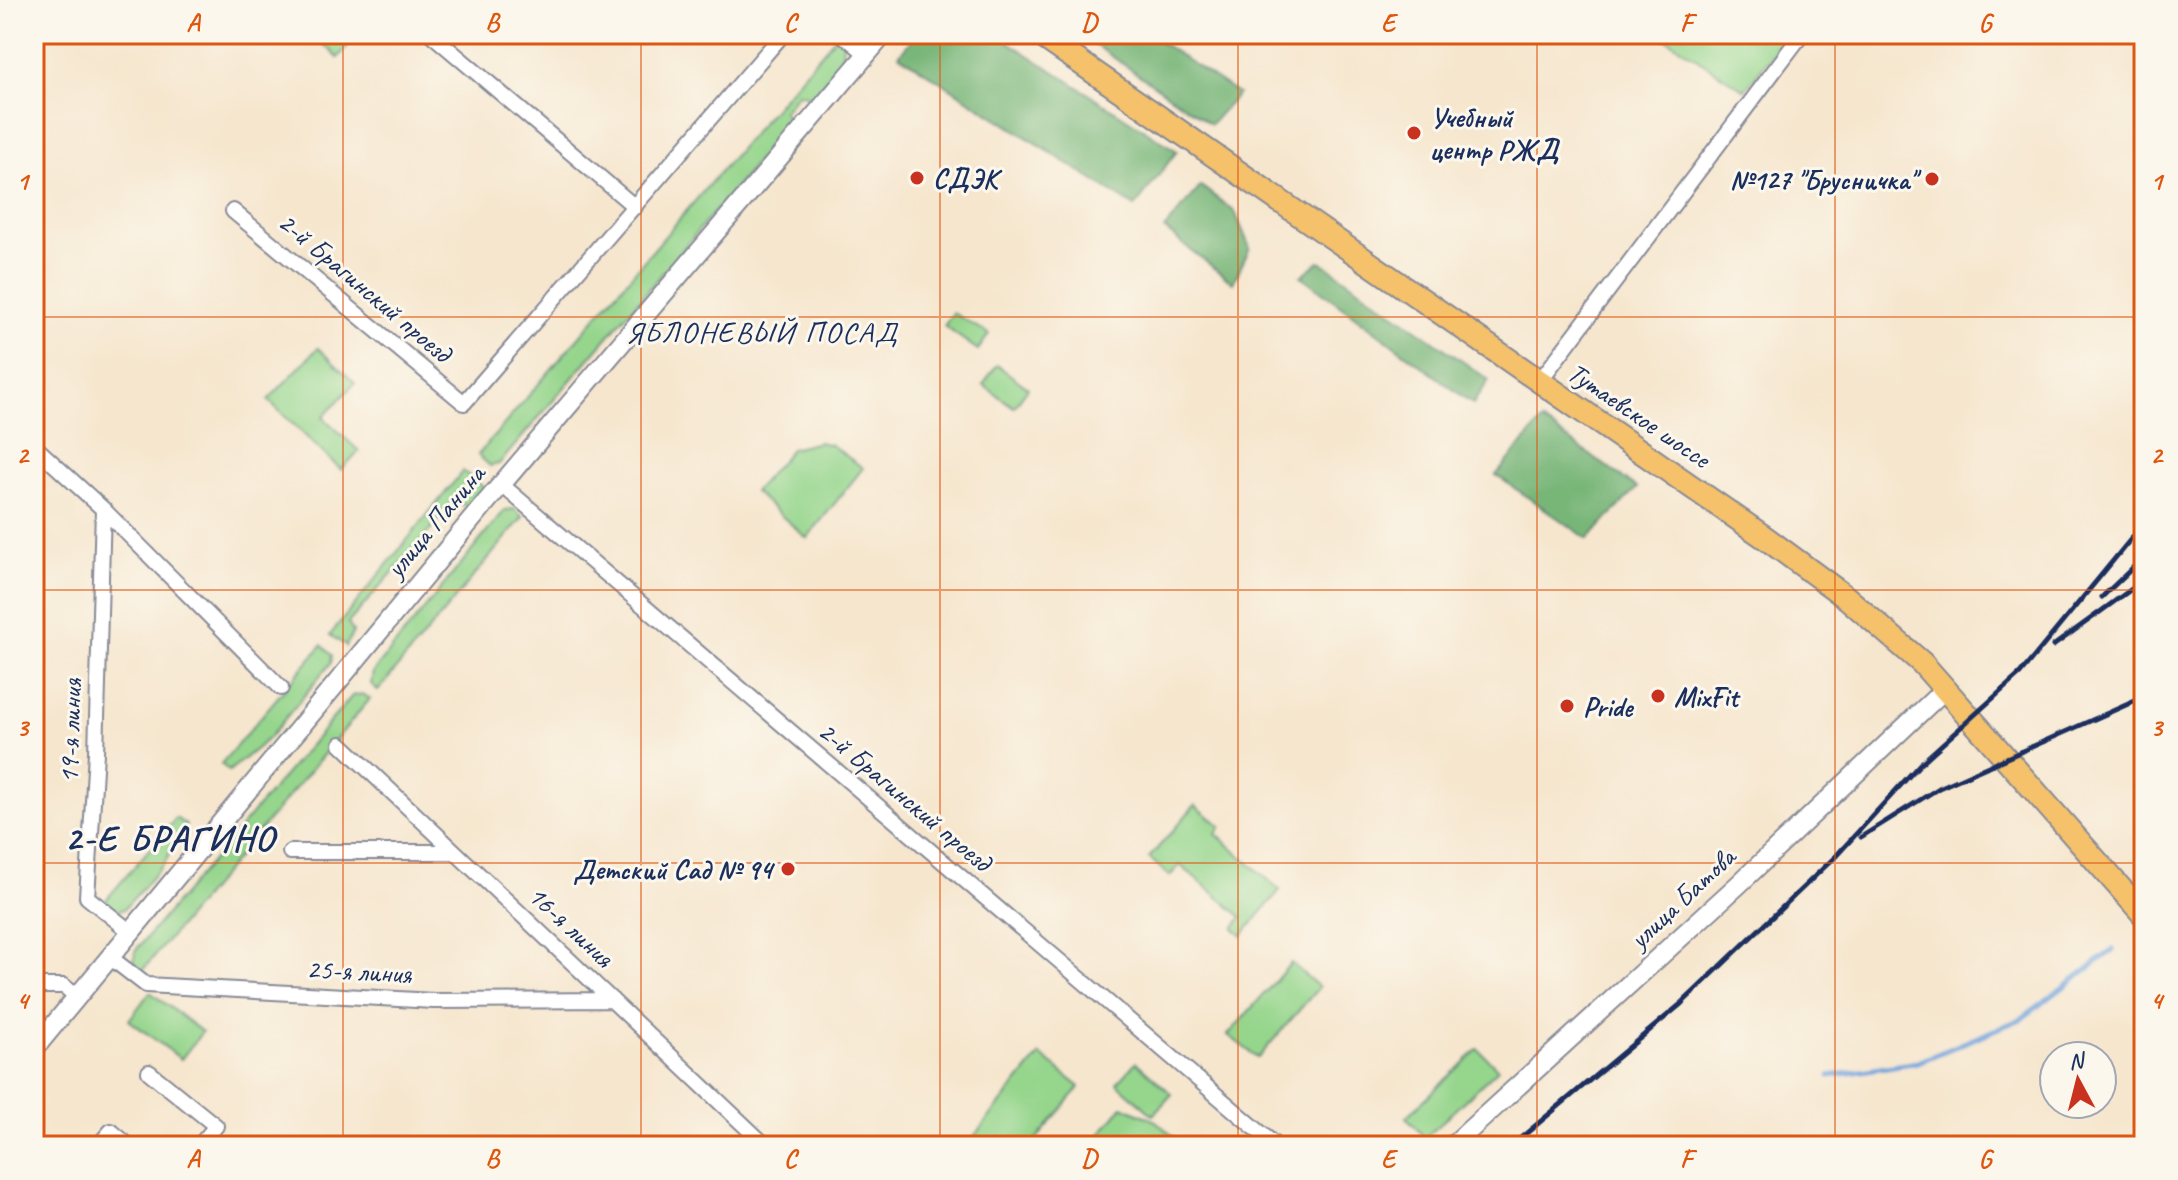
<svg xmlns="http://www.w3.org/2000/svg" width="2178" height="1180" font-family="Caveat,sans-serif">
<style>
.green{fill:#95d58c;stroke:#588275;stroke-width:2}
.forest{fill:#78b678;stroke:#4a726b;stroke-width:2}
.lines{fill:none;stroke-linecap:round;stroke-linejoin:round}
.stream{stroke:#70a3dc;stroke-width:5}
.minor-casing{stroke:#888a96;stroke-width:18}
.tertiary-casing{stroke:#888a96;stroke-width:22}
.primary-casing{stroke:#888a96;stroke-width:26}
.minor{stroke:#fff;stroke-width:14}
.tertiary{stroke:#fff;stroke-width:18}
.primary{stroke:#f5c16b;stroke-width:22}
.rail{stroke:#1b2f5e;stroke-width:5}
.grid{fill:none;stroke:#de5710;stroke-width:2;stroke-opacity:0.55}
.poi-dot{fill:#c8321e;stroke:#fbf7ec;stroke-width:3}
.labels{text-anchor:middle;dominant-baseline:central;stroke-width:6;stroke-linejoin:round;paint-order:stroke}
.poi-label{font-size:28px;font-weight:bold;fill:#1b2f5e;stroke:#fbf7ec;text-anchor:start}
.street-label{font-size:28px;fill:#1b2f5e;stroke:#fbf7ec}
.neighbourhood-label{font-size:30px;letter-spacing:2px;fill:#1b2f5e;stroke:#fbf7ec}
.district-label{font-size:36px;font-weight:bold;letter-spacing:2px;fill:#1b2f5e;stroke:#fbf7ec}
.neatline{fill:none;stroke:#de5710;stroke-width:3}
.grid-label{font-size:26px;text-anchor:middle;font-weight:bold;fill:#de5710}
</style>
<rect width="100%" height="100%" fill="#fbf7ec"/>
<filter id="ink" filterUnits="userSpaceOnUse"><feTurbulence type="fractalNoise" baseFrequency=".0125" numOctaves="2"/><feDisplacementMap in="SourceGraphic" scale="16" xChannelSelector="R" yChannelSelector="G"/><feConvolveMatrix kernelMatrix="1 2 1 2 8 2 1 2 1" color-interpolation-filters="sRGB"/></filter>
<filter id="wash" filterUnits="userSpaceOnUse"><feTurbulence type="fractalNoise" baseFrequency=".006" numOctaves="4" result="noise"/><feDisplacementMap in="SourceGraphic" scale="32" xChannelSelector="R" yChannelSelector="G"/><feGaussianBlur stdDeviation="1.8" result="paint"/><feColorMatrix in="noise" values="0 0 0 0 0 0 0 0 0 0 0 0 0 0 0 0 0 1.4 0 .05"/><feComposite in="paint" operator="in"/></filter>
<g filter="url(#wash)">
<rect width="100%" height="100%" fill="#f6e6ce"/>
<!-- green -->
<path class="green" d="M313,34h45l-20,24z
M1659,34h129l-43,56z
M836,36l7,5 -1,20 -29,36 -15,-4 -15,19 9,9 -293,343 -9,2 -12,-11z
M953,313l36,21 -11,16 -34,-24z
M318,348l37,35 -32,34 36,34 -18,19 -73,-70z
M997,365l31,23 -14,19 -31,-22z
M819,442l12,3 32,23 -56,70 -53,-46 37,-43z
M463,471l24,19 -13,17 -20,-4 -106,120 5,9 -7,14 -16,-11z
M514,509l9,8 -145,174 -7,-7 2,-12 132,-162z
M322,645l10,10 -1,8 -62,75 -40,33 -8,-7z
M362,694l8,5 -228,272 -8,-10 1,-10 217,-255z
M1195,805l26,21 -5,8 64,56 -38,46 -8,-8 8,-11 -62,-52 -10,11 -21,-18z
M176,818l10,7 -22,39 -40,45 -8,2 -11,-10z
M1291,963l28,24 -61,71 -30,-23z
M150,992l52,40 -21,27 -52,-39z
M1478,1049l20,20 -73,69 -19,-21z
M1040,1055l40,32 -49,59h-54l-6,-6z
M1136,1062l36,32 -19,21 -36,-32z
M1123,1106l33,15 24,21 -4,4h-80l-3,-3z"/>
<!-- forest -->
<path class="forest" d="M916,34h80l181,117 -42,56 -236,-152z
M1079,34h69l90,60 -27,30z
M1201,186l34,26 15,36 -17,35 -69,-54z
M1320,261l169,119 -16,24 -172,-128z
M1542,421l95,67 -49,51 -92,-64z"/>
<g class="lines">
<!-- stream -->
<path class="stream" d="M1830,1076l88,-14 103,-43 92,-69"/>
</g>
</g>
<g filter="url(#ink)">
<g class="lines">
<defs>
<path id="minor" d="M431,34l204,173
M842,34l25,20
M233,211l231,192 319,-369
M1539,382l263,-348
M34,446l69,63 178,179
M502,485l774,661
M103,509l-7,244 -9,144 45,36
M341,744l425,402
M290,852h162
M111,958l35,27 288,16 178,-1
M34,986h30l14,12
M149,1072l67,54 -17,20
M98,1146l13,-15 18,15"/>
<path id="tertiary" d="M34,1049l449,-543 401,-472
M1452,1146l287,-262 207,-196"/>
<path id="primary" d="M1039,34l728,505 80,59 75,65 222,252"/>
</defs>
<!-- minor casing -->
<use href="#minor" class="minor-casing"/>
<!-- tertiary casing -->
<use href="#tertiary" class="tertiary-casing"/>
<!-- primary casing -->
<use href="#primary" class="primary-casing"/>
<!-- minor -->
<use href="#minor" class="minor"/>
<!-- tertiary -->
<use href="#tertiary" class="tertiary"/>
<!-- primary -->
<use href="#primary" class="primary"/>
<!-- rail -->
<path class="rail" d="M2102,597l42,-40
M2053,646l91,-66
M1861,837l78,-49 205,-91
M1511,1146l170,-142 155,-148 84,-92 100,-90 124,-151"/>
</g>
</g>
<!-- grid -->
<path class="grid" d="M343,34v1112M641,34v1112M940,34v1112M1238,34v1112M1537,34v1112M1835,34v1112M34,317h2110M34,590h2110M34,863h2110"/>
<!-- markers -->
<g class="poi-dot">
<circle cx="1414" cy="133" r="8"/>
<circle cx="917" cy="178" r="8"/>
<circle cx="1932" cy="179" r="8"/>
<circle cx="1658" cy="696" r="8"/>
<circle cx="1567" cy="706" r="8"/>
<circle cx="788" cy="869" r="8"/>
</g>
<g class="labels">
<!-- poi labels -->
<g class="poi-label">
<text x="1430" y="117">Учебный<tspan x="1430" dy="32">центр РЖД</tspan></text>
<text x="933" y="178">СДЭК</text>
<text x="1916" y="179" text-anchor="end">№127 "Брусничка"</text>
<text x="1674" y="696">MixFit</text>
<text x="1583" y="706">Pride</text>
<text x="772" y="869" text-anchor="end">Детский Сад № 94</text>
</g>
<!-- street labels -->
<g class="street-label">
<text transform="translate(365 287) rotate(40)">2-й Брагинский проезд</text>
<text transform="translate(1639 415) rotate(34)">Тутаевское шоссе</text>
<text transform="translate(435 521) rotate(-50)">улица Панина</text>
<text transform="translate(70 731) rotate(-88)">19-я линия</text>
<text transform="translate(905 796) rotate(40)">2-й Брагинский проезд</text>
<text transform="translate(1682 898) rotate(-43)">улица Батова</text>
<text transform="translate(571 926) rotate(43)">16-я линия</text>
<text transform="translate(359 971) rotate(3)">25-я линия</text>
</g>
<!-- neighbourhood labels -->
<g class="neighbourhood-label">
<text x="762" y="332">ЯБЛОНЕВЫЙ ПОСАД</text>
</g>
<!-- district labels -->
<g class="district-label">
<text x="170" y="838">2-Е БРАГИНО</text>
</g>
</g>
<!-- margin -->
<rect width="2178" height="1180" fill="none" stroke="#fbf7ec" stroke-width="88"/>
<!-- north arrow -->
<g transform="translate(2078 1080) rotate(353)"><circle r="38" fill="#fbf7ec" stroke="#a1a7b3" stroke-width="2"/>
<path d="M0-6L14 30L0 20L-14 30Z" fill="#c8321e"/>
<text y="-12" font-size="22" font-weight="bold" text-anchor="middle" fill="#1b2f5e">N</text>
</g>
<rect x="44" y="44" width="2090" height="1092" class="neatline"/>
<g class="grid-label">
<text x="193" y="31">A</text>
<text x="492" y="31">B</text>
<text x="790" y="31">C</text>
<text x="1089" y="31">D</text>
<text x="1388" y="31">E</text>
<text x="1686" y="31">F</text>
<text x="1985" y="31">G</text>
<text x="22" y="190">1</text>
<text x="2156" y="190">1</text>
<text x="22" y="463">2</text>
<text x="2156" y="463">2</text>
<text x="22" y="736">3</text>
<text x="2156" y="736">3</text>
<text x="22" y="1009">4</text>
<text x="2156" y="1009">4</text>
<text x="193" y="1167">A</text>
<text x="492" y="1167">B</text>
<text x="790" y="1167">C</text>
<text x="1089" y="1167">D</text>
<text x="1388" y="1167">E</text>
<text x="1686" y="1167">F</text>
<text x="1985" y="1167">G</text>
</g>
</svg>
